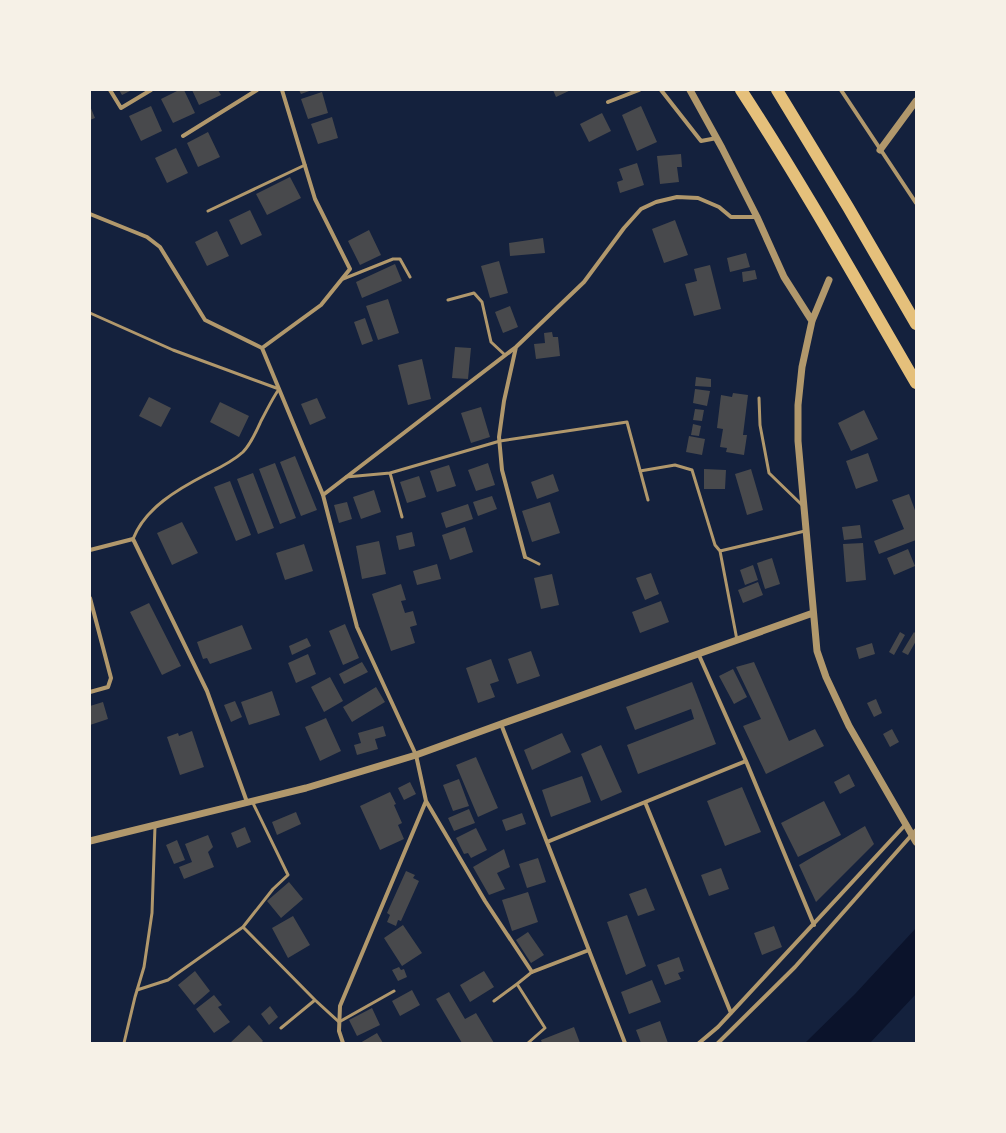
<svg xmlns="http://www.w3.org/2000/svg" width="1006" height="1133" font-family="Arial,sans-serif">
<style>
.water{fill:#0b132b}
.building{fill:#48494c}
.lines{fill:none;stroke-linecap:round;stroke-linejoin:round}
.service{stroke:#b1986c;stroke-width:3}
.minor{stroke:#b1986c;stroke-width:4}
.tertiary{stroke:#b1986c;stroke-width:7}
.motorway{stroke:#e5c07b;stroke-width:12}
</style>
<rect width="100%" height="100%" fill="#14213d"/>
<!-- water -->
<path class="water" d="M916,928v66l-46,49h-65l50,-49z"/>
<!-- building -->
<path class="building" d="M119,90h13l-10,5z
M179,90h5l11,23 -22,10 -12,-24z
M192,90h26l3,5 -22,10z
M299,90h13l-11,4z
M553,90h18l-15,7z
M322,92l6,21 -20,6 -7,-20z
M90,106l5,12 -5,2z
M151,106l11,25 -21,10 -12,-25z
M641,106l16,36 -20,9 -15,-36z
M602,113l9,18 -22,11 -9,-18z
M332,117l6,21 -20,6 -7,-20z
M208,132l12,25 -22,10 -11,-24z
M176,148l12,25 -21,10 -12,-25z
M681,154l1,13h-5l2,15 -19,2 -3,-28z
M637,163l7,22 -24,8 -3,-11 6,-2 -4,-11z
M290,177l11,21 -34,17 -11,-21z
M250,210l12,25 -21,10 -12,-25z
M675,220l13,35 -24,8 -12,-34z
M369,230l12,25 -21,10 -12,-24z
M217,231l12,25 -22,10 -12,-24z
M543,238l2,15 -35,3 -1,-13z
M746,253l4,14 -20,5 -3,-14z
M499,261l9,32 -18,5 -9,-32z
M395,264l7,17 -40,17 -6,-16z
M710,265l11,44 -27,7 -9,-32 12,-3 -3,-12z
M755,270l2,9 -14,3 -1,-10z
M388,299l11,34 -21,7 -12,-34z
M510,306l8,21 -15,6 -8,-21z
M365,318l8,23 -11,4 -8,-23z
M552,332l1,5h5l2,19 -24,3 -2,-15 11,-1 -1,-10z
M455,347l16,1 -3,31 -16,-1z
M422,359l9,40 -23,6 -10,-40z
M696,377l15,2v8l-16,-1z
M695,389l15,2 -3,15 -14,-3z
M733,393l15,2 -5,40h4l-3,20 -18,-3 1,-4 -7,-1 3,-18 -6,-1 4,-33 11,2z
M149,397l22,11 -10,19 -22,-11z
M317,398l9,20 -16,7 -9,-21z
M220,402l29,14 -10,21 -29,-15z
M481,407l9,30 -19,6 -10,-30z
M695,409l9,1 -2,11 -9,-1z
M864,410l14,29 -27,12 -13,-28z
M693,424l8,2 -2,10 -8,-1z
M689,436l16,3 -3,16 -16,-3z
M868,453l10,28 -22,8 -10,-28z
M295,456l22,54 -16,6 -21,-54z
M275,463l21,55 -16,6 -21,-55z
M488,463l7,22 -19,6 -8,-21z
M449,465l7,21 -19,6 -7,-21z
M704,469l22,1 -1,19h-21z
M751,469l12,41 -16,5 -12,-41z
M253,473l21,55 -16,6 -21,-55z
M553,474l6,17 -22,8 -6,-17z
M419,476l7,21 -19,6 -7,-21z
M230,481l21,54 -15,6 -22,-54z
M374,490l7,22 -20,7 -8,-22z
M909,494l7,19v27l-37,14 -5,-13 30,-12 -12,-29z
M492,496l5,13 -19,7 -5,-14z
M347,502l5,17 -13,4 -5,-18z
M550,502l10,31 -28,9 -10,-31z
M468,504l5,15 -27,9 -5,-15z
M182,522l16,31 -26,12 -15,-32z
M860,525l2,13 -18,2 -2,-13z
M465,527l8,25 -23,8 -8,-25z
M412,532l3,14 -16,4 -3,-14z
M379,541l7,33 -24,5 -6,-33z
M863,543l3,37 -20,2 -3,-38z
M304,544l9,27 -28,9 -9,-27z
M908,549l7,17 -21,9 -7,-17z
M772,558l8,26 -15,5 -8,-26z
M437,564l4,15 -24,6 -4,-14z
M753,565l5,15 -13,5 -5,-15z
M651,573l8,21 -14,6 -9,-22z
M552,574l7,31 -18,4 -7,-31z
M758,582l5,13 -20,8 -5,-13z
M401,584l5,16 -5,1 4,12 8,-2 4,14 -7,2 5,16 -24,8 -19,-57z
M661,601l8,21 -29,11 -8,-21z
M149,603l32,63 -19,9 -32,-63z
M345,624l14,34 -16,7 -14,-34z
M242,625l10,24 -42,15 -3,-6 -4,1 -6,-17z
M900,632l5,3 -11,20 -5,-3z
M914,632l2,2v7l-8,14 -6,-3z
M307,638l4,8 -19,9 -3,-9z
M872,643l3,11 -16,5 -3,-11z
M531,651l9,25 -23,8 -9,-25z
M308,654l8,20 -20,9 -8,-20z
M491,659l8,22 -9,3 5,13 -17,6 -12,-35z
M362,662l6,10 -24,12 -5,-10z
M754,662l35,79 26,-12 9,17 -58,28 -23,-48 18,-7 -25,-52z
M733,669l14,28 -13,7 -15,-28z
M330,677l13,24 -19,11 -13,-25z
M692,682l24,62 -78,30 -11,-29 67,-26 -3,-10 -56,21 -9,-23z
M376,687l9,15 -33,20 -9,-15z
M272,691l8,24 -31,10 -8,-23z
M876,699l6,14 -8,4 -7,-14z
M235,701l7,16 -11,5 -7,-17z
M103,702l5,17 -18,6v-19z
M326,718l15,33 -21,10 -15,-34z
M383,726l3,10 -11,3 3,10 -21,6 -3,-10 7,-2 -3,-10z
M892,729l7,13 -9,5 -7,-13z
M192,731l12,36 -24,8 -13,-38 11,-4 1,3z
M562,733l9,19 -39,18 -8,-20z
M601,745l21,47 -21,9 -20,-47z
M476,757l22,51 -20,9 -22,-52z
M849,774l6,12 -15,8 -6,-12z
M582,776l9,26 -40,15 -9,-27z
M459,779l10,27 -16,5 -10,-26z
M410,782l6,12 -12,6 -6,-12z
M742,787l19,45 -36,14 -18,-45z
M390,792l6,12 -2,1 8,18 -4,2 6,14 -24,11 -20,-44z
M824,801l17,34 -43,22 -17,-34z
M469,809l6,14 -21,8 -6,-13z
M296,812l5,12 -24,11 -5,-13z
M522,813l4,11 -20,7 -4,-11z
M865,826l9,18 -58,58 -17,-37z
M245,827l6,15 -14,6 -6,-15z
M476,828l11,22 -16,8 -3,-5 -4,1 -8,-16z
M208,835l5,12 -5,5 6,15 -30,12 -5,-12 13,-5 -7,-18z
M177,840l8,20 -11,4 -8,-19z
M504,849l6,18 -13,6 8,16 -16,6 -16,-28z
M538,858l8,24 -19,6 -8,-24z
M721,868l8,21 -20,7 -8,-21z
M406,871l9,4 -2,3 6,3 -18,40 -3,-1 -2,6 -9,-4 3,-7 -3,-2z
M289,882l14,17 -22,19 -14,-17z
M646,888l9,22 -17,6 -9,-22z
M528,892l10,30 -26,9 -10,-31z
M627,915l19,51 -20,9 -19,-53z
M293,916l17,29 -22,13 -16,-30z
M403,925l19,28 -20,13 -18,-28z
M774,926l8,21 -20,8 -8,-22z
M528,932l16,23 -13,8 -15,-23z
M679,957l5,14 -6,2 3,6 -16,6 -8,-20z
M399,967l2,3 3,-1 3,8 -9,4 -6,-11z
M195,971l15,20 -16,14 -16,-20z
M484,971l10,16 -24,15 -10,-17z
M652,980l9,22 -32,12 -8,-22z
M412,990l8,15 -20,11 -8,-15z
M449,992l16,27 11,-6 18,30h-32l-26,-44z
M214,995l8,10 -4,2 12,15 -16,11 -18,-24z
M270,1006l8,11 -9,8 -8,-11z
M372,1008l8,17 -23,11 -8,-16z
M660,1021l8,22h-27l-5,-13z
M249,1025l14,16 -2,2h-31z
M574,1027l6,16h-38l-1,-3z
M377,1033l6,10h-23z"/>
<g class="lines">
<!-- service -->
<path class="service" d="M208,211l97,-46
M343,279l50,-20h7l10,18
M448,300l26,-7 8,9 9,40 14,13
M90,313l83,37 106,39c-7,10 -12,21 -18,32 -5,11 -10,23 -18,31 -11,10 -24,16 -36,22 -29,15 -62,34 -74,65
M759,398l1,27 9,48 33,32
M640,471l35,-6 17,5 23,75 5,6 17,89
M390,473l110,-32 127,-19 21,78
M346,477l44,-4 12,44
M720,551l85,-20
M525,557l14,7
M252,801l36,74 -15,14 -30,38 72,73 -34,28
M137,990l31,-10 75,-53
M315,1000l24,22 55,-31
M494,1001l23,-17
M124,1043l11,-46 9,-30 8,-54 3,-87
M528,1043l17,-15 -28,-44 15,-12"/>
<!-- minor -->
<path class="minor" d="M110,90l11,18 30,-18
M282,90l33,109 35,70 -29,36 -59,43 61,147 34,132 59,128 10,46 59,100 47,71 57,-22
M661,90l40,51 16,-3
M841,90l75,113
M608,102l31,-12
M183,136l74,-46
M90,214l57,23 13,10 45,73 57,28
M516,347l-12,54 -5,36 3,33 23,87
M323,495l193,-148 68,-65 40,-54 17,-19 15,-7 21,-5 21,1 21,9 12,10h26
M90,550l43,-11 74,152 40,111
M90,598l21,80 -3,9 -18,5
M698,653l48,108 68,164
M501,724l124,319
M645,802l86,211
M547,842l199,-81
M343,1043l-4,-12 1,-25 86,-205
M699,1043l19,-16 188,-203
M718,1043l77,-76 121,-137"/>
<!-- tertiary -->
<path class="tertiary" d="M690,90l32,58 35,69 27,60 28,44
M880,150l36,-49
M829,280l-17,41 -10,46 -4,38v36l19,210 9,26 23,49 67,116
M90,841l216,-53 110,-33 85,-31 312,-111"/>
<!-- motorway -->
<path class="motorway" d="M741,90c62,95 118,195 175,293
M777,90l71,117 68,117"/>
</g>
<!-- border -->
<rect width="1006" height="1133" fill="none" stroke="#f6f1e7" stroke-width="182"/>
</svg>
